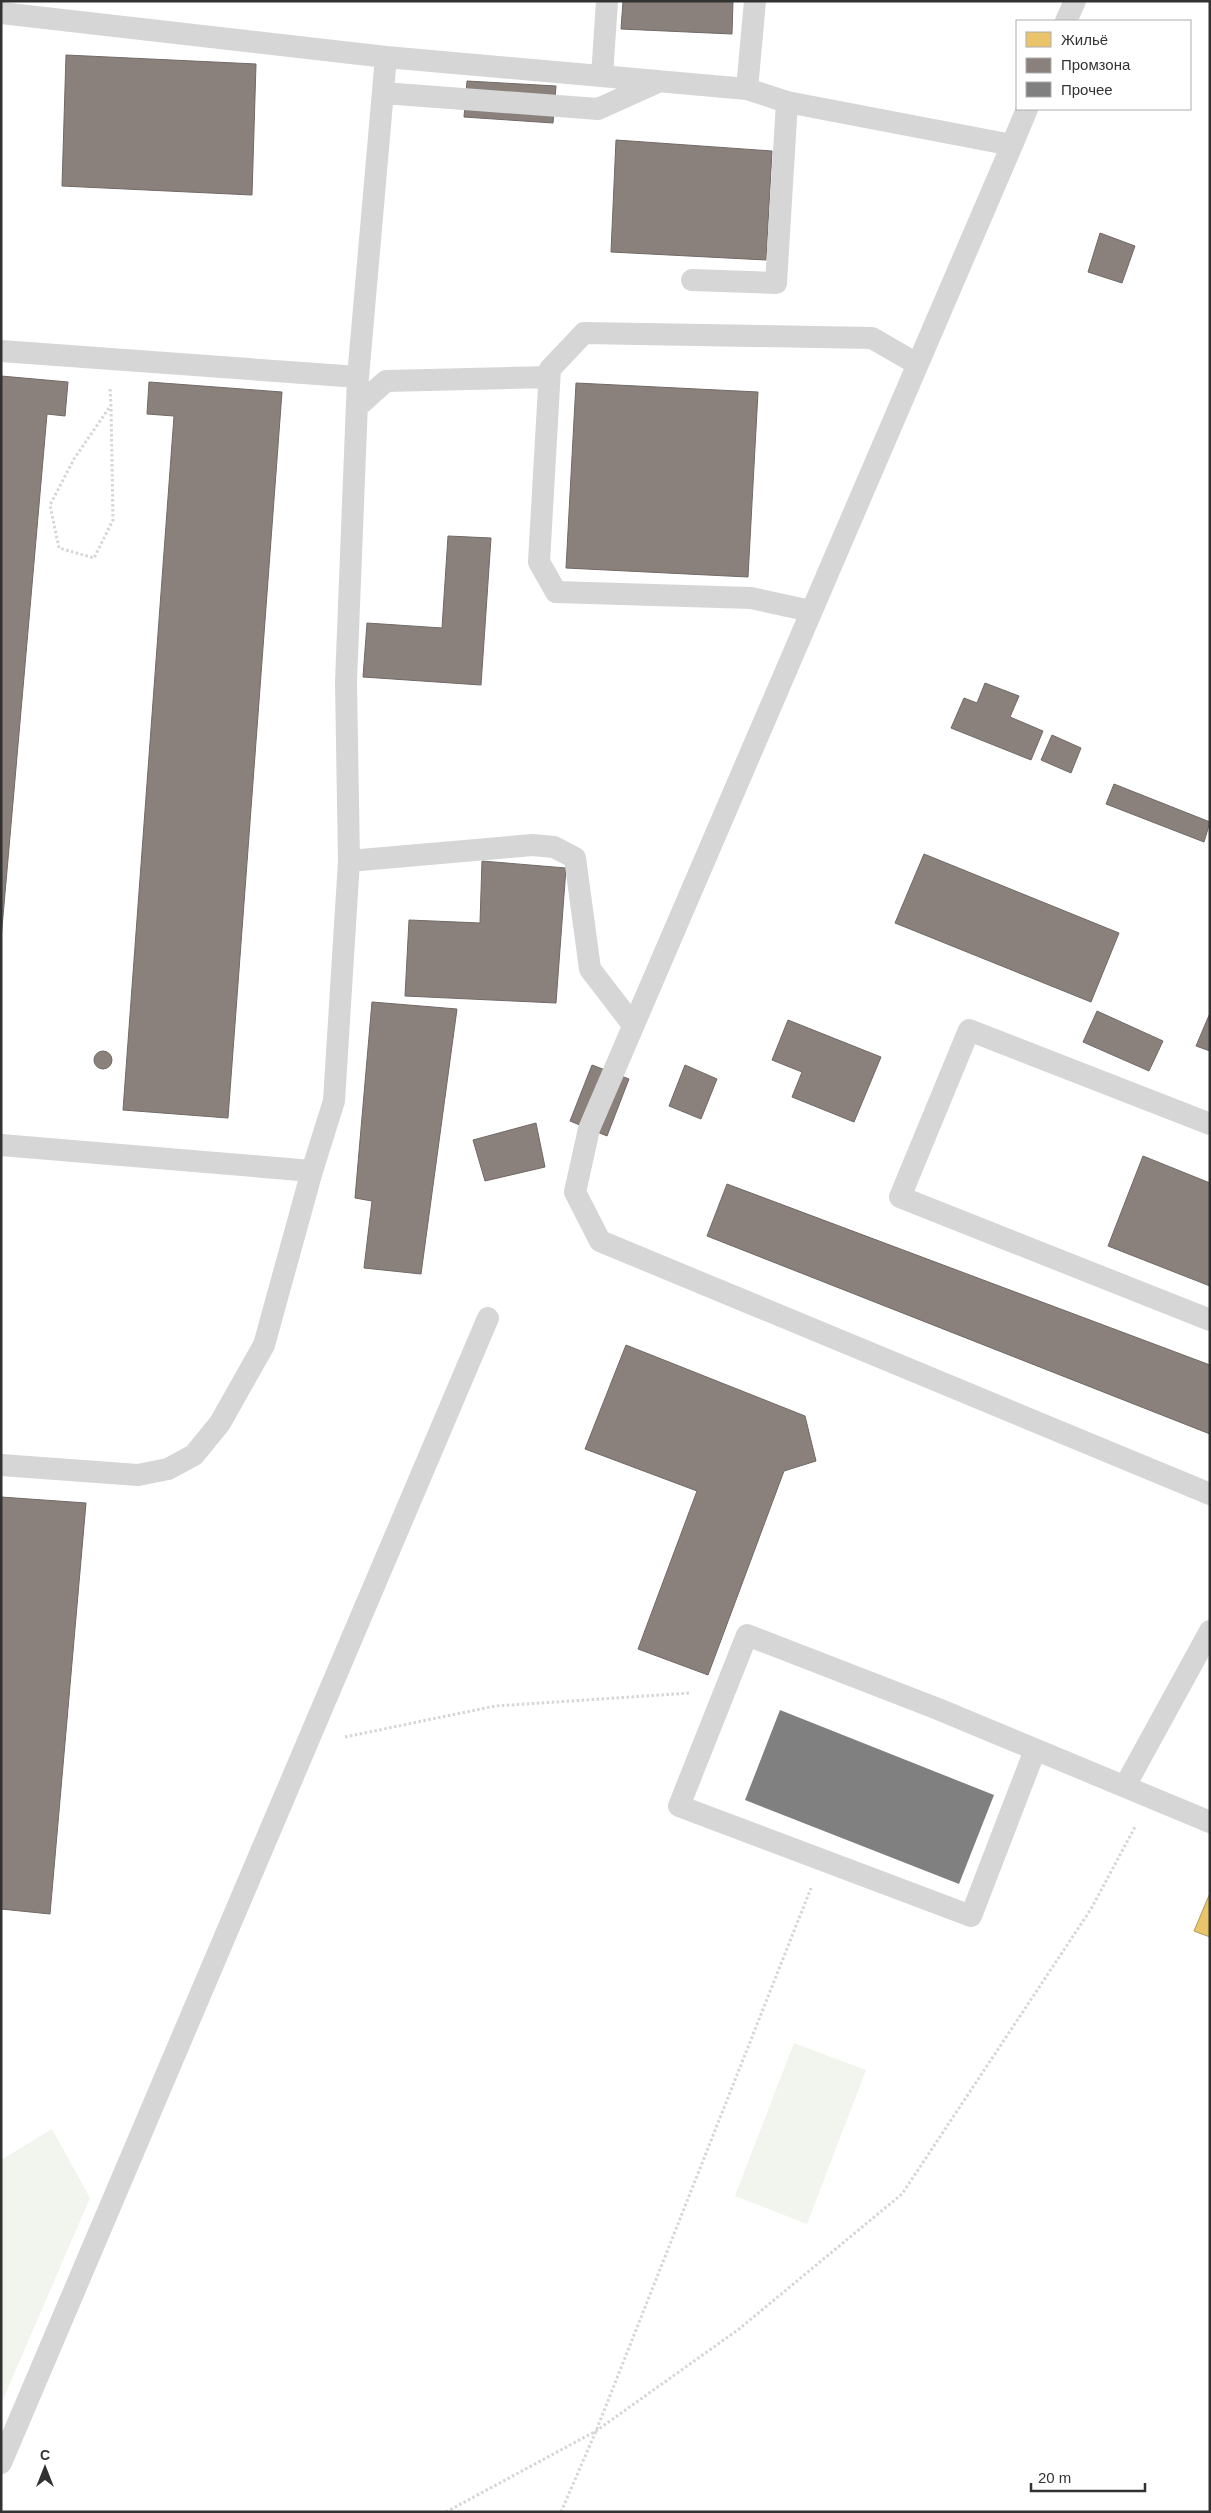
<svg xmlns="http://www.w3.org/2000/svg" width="1211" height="2513" font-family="Helvetica,sans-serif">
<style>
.green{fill:#f1f5ed}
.homes{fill:#e9c46a;stroke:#b29859}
.industry{fill:#8a817c;stroke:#706966}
.building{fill:#808080}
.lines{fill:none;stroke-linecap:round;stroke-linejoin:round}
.path{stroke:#d6d6d6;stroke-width:3;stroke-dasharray:2.5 2.5;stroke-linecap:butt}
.service{stroke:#d6d6d6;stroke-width:22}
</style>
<rect width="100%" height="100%" fill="#fff"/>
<!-- green -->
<path class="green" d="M794,2043l72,27 -59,154 -72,-28z
M52,2129l38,69 -89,206v-244z"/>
<!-- homes -->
<path class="homes" d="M1210,1893v44l-16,-6z"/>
<!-- industry -->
<path class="industry" d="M623,1h110l-1,33 -111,-5z
M66,55l190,9 -4,131 -190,-9z
M467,81l89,5 -3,37 -89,-6z
M616,140l156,11 -6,109 -155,-8z
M1100,233l35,13 -13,37 -34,-11z
M1,376l67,6 -3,34 -18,-2 -46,525z
M149,382l133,10 -54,726 -105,-8 51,-694 -27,-2z
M576,383l182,9 -10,185 -182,-9z
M448,536l43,2 -10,147 -118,-8 4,-54 75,5z
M985,683l34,13 -9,21 33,14 -12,29 -80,-32 13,-30 13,5z
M1052,735l29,13 -10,25 -30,-13z
M1114,784l96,38 -6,20 -98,-38z
M924,854l195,79 -28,69 -196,-79z
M482,861l84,7 -10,135 -151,-7 4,-76 71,3z
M372,1002l85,7 -36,265 -57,-6 8,-67 -17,-3z
M1097,1011l66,30 -14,30 -66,-29z
M1210,1013v38l-14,-5z
M788,1020l93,37 -27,65 -62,-25 10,-25 -30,-12z
M94 1060a9 9 0 1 1 18 0a9 9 0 1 1-18 0Z
M592,1065l37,14 -22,57 -37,-15z
M685,1065l32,14 -16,40 -32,-13z
M536,1123l9,44 -60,14 -12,-41z
M1143,1156l67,27v103l-102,-40z
M727,1184l483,181v69l-503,-198z
M626,1345l179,71 11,45 -32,10 -76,204 -70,-26 59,-158 -112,-42z
M1,1497l85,6 -36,411 -49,-5z"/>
<!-- building -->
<path class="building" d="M780,1710l214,85 -35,89 -214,-84z"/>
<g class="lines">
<!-- path -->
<path class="path" d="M110,389l1,16 2,115 -19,38 -35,-10 -9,-43 24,-46 37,-54
M345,1737l150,-31 195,-13
M446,2512l150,-81 143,-102 163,-135 189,-285 45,-84
M561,2512l35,-81 215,-543"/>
<!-- service -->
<path class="service" d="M1,13l385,44 361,32 40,13 225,43 15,-36
M1066,21l9,-20
M602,76l5,-75
M747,89l8,-88
M383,93l215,16 60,-27
M1012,145l-423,984 -14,63 25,49 610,253
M692,280l84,3 11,-181
M1,351l357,26
M357,407l29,-26 162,-4
M811,611l-60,-13 -195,-6 -17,-30 11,-193 34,-36 288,5 45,26
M349,861l183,-16 22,2 21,11 15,111 43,56
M1210,1124l-241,-94 -69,167 310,123
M1,1145l311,26
M1,1465l137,10 30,-6 26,-14 26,-32 44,-78 48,-174 22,-70 15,-240 -3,-179 12,-305 28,-320
M1035,1750l-64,166 -292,-110 68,-171 191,74 272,113
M1125,1786l85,-155
M1,2463l487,-1145"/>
</g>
<!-- border -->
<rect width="1211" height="2513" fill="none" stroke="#323232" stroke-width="5"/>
<!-- legend -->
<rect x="1016" y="20" width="175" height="90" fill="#ffffff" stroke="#adadad"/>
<rect x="1026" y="32" width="25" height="15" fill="#e9c46a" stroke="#adadad"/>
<text x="1061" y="45" font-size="15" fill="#323232">Жильё</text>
<rect x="1026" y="58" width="25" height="15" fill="#8a817c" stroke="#adadad"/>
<text x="1061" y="70" font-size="15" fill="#323232">Промзона</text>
<rect x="1026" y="82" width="25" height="15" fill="#808080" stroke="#adadad"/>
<text x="1061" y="95" font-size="15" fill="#323232">Прочее</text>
<!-- north arrow -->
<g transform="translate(45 2468)" stroke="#ffffff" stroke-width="4" paint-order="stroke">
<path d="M0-4L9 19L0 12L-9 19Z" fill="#323232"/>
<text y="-8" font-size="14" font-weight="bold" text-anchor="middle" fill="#323232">С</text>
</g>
<!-- scale -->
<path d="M1031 2483v8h114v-8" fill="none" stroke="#323232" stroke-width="2.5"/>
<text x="1038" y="2483" font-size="15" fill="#323232" stroke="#ffffff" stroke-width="4" paint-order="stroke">20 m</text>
</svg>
